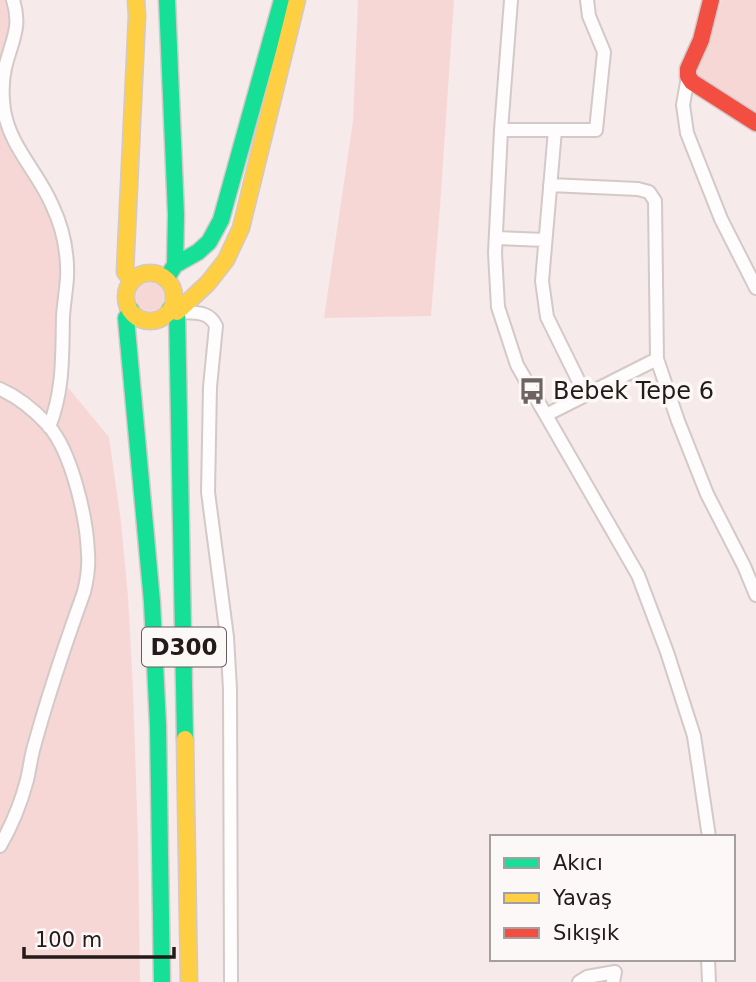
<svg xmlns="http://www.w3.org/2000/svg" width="756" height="982" font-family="'DejaVu Sans',sans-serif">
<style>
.green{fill:#f7d7d6}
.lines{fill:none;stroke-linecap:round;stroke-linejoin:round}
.street-casing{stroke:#d3c9c8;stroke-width:16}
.fast-casing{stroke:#d3c9c8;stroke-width:19}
.slow-casing{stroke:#d3c9c8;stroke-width:19}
.jam-casing{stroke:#d3c9c8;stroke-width:19}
.street{stroke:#fefcfc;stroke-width:12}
.fast{stroke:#16e098;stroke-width:16}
.slow{stroke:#ffcf43;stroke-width:16}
.jam{stroke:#f24e42;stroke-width:16}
.labels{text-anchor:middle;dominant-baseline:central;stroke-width:7;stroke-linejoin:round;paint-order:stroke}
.shield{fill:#fcf8f7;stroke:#645d5c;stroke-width:2}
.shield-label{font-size:23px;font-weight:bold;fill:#231a1a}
.poi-label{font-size:24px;fill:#231a1a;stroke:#fcf8f7;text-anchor:start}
</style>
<rect width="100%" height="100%" fill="#f7eaea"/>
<!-- green -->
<path class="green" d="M0,0h16l5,15 1,18 -1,10 -9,22 -4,23 3,34 49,91 6,172 43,52 12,85 7,75 5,92 5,152 2,141h-140z
M358,0h96l-14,207 -9,109 -107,2 29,-197z
M722,0h34v114l-58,-35 -4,-8z
M136 297a14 14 0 1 1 28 0a14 14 0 1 1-28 0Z"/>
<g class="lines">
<defs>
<path id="street" d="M13,0c9,28 -2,42 -8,68 -3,14 -3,28 -1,42 6,37 34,62 48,95 11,23 16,48 15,73 -1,13 -3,25 -4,38 -1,38 1,74 -14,111
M511,0l-10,130 -6,123 3,54 19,58 121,210 29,77 27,84 15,101
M688,76l-5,29 4,28 34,86 35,69
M501,130h95l8,-78 -15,-36 -2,-16
M555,130l-13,151 5,36 38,77
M550,185l88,4 11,3 6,9 2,158 21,62 29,73 37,72 12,29
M496,238l49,2
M177,312c16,1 32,-2 39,14l-6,61 -2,105 19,145 3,52 1,293
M0,389c18,8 35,22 48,36 24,27 39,94 40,129 1,13 -1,26 -4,38 -18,50 -35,100 -49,151 -4,12 -5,25 -8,37 -6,23 -15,45 -27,66
M546,415l111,-56
M708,959l1,23
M579,982l8,-5 28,-5 -2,10"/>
<path id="fast" d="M175,265l23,-13 11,-10 12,-22 61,-220
M166,279l9,-14 1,-50 -9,-215
M170,309l7,3 8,427
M131,310l-5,8 26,284 6,124 4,256"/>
<path id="slow" d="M126 297a24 24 0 1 1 48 0a24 24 0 1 1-48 0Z
M132,281l-7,-9 12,-256 -1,-16
M177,312l31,-29 18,-23 15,-32 56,-228
M185,739l4,243"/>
<path id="jam" d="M711,0l-10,40 -13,29v7l4,6 64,41"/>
</defs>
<!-- street casing -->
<use href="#street" class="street-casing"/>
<!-- fast casing -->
<use href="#fast" class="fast-casing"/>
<!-- slow casing -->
<use href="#slow" class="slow-casing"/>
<!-- jam casing -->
<use href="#jam" class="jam-casing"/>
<!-- street -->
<use href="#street" class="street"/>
<!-- fast -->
<use href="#fast" class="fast"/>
<!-- slow -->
<use href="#slow" class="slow"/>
<!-- jam -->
<use href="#jam" class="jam"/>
</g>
<!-- icons -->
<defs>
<symbol id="bus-bare" viewBox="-9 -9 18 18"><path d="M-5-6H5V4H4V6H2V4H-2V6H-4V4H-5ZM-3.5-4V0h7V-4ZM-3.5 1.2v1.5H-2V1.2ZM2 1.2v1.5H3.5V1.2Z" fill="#6d6363" stroke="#fcf8f7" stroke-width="2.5" paint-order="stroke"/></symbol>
</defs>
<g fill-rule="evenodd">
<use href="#bus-bare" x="513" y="372" width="38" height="38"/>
</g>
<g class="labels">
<!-- shield labels -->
<rect class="shield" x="142" y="627.5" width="84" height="39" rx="5"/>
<g class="shield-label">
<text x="184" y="647">D300</text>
</g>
<!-- poi labels -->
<g class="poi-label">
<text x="553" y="391">Bebek Tepe 6</text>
</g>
</g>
<!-- legend -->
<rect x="490" y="835" width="245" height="126" fill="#fcf8f7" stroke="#a59f9f" stroke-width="2"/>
<rect x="504" y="858" width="35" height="10" fill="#16e098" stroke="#a59f9f" stroke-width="2"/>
<text x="553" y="870" font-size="21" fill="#231a1a">Akıcı</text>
<rect x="504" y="893" width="35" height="10" fill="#ffcf43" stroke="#a59f9f" stroke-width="2"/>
<text x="553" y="905" font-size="21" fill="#231a1a">Yavaş</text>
<rect x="504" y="928" width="35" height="10" fill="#f24e42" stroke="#a59f9f" stroke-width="2"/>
<text x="553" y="940" font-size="21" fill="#231a1a">Sıkışık</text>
<!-- scale -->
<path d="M24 947v10h150v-10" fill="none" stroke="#231a1a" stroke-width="3.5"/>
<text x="35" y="947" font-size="21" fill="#231a1a" stroke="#fcf8f7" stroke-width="5" paint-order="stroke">100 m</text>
</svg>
